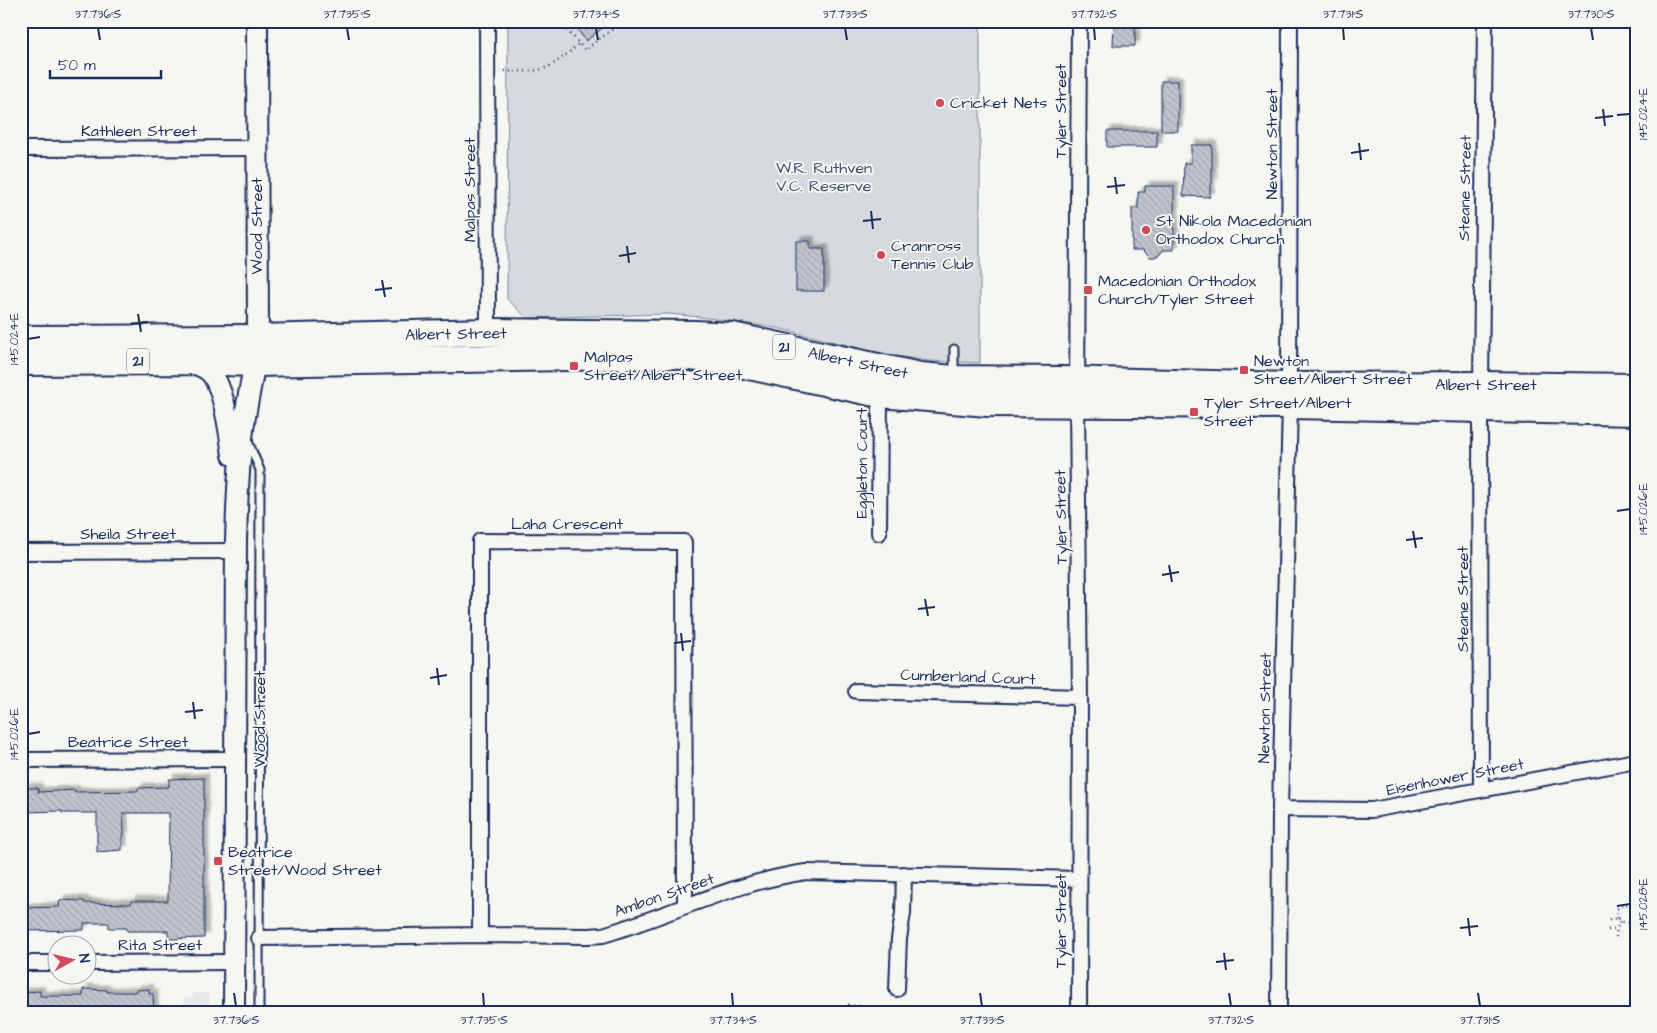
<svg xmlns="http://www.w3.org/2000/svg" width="1657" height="1033" font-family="'Architects Daughter',sans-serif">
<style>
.built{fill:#e6e7e7}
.park{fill:#d6d9dd;stroke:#78849e}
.building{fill:url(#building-back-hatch);stroke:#1b2f5e;filter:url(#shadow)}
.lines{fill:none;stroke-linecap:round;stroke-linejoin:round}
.lane-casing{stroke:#1b2f5e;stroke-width:11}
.street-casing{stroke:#1b2f5e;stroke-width:18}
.secondary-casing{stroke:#1b2f5e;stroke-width:24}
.highway-casing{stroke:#1b2f5e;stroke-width:30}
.path{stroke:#1b2f5e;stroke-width:2.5;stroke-dasharray:1 4;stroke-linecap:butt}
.lane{stroke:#f6f6f2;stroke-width:7}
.street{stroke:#f6f6f2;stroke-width:14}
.secondary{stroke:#f6f6f2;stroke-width:20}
.highway{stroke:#f6f6f2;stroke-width:26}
.ticks{fill:none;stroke:#1b2f5e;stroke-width:2}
.poi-dot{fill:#d1495b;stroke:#f6f6f2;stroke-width:2}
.labels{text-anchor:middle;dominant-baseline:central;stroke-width:4;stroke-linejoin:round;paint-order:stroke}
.shield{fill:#f6f6f2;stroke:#5d6b8a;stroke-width:1}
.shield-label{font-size:15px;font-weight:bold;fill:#1b2f5e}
.poi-label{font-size:16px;fill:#1b2f5e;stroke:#f6f6f2;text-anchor:start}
.street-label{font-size:16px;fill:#1b2f5e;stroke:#f6f6f2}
.park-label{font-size:16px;fill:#405177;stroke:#f6f6f2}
.neatline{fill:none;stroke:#1b2f5e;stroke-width:2}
.ticks-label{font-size:12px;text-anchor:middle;fill:#1b2f5e}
</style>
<defs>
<pattern id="building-back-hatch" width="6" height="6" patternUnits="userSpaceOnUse" patternTransform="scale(1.25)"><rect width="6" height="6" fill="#c0c4cd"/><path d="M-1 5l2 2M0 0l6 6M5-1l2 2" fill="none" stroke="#a4a9b2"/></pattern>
<filter id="shadow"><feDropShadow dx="4.5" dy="-4.5" stdDeviation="1" flood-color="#0004"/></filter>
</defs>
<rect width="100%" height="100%" fill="#f6f6f2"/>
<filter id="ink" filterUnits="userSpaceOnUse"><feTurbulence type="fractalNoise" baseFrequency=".02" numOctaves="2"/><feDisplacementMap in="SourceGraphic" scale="10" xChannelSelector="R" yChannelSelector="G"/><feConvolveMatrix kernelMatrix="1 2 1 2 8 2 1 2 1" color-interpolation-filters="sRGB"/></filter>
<g filter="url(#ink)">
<!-- built -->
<path class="built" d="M193,993h16l1,19h-49v-6l23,1v-9h9z"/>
<!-- park -->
<path class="park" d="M508,21h472v342l-52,-2 -44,-7 -107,-26 -76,-11 -33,-3 -141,4 -20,-19z"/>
<!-- building -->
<path class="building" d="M580,21h31l-25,20 -11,-15z
M1114,21h21v25h-22z
M1161,81h17v50h-17z
M1107,131h50v16h-50z
M1191,145h21v39h-2v13l-27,-1 1,-33h7z
M1145,186h29v64h-11l-3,4 -5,3h-5l-7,-7h-11v-42h6v-16h7z
M796,241h14v8h14v42h-28z
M204,778v160l-36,1v-8h-41v-3h-18v-5h-25v7l-60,1v-23l35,-1 1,-7 24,1v2l47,1v-3h37l1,-88h-46l1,23h-2v14l-25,2v-39h-35v-2l-37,1 -1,-24h14v4l37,-2v2l63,-1v-3l31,-1v-8z
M83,989l24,1v2h28l1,-2 13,-1v5h4l1,18h-130v-20l16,-1v5h43z"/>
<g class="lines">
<defs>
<path id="lane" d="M954,349v25
M247,439l13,31 -1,542"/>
<path id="street" d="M487,21l1,317
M1079,21l-2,382 3,294 -1,315
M21,149l236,-1
M1481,385l4,-364
M1289,386l1,-365
M1480,408l1,382
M879,533l1,-139
M21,552l215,-1
M856,691l224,6
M21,760l214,-1
M1280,809l92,1 264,-49
M480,935v-394l204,1 1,363
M259,938l221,-3 109,1 14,-1c67,-20 132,-53 203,-63l273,7
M21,963h37
M88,963l145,-1
M897,989l2,-50 4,-26 1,-39
M1279,1012l1,-203 10,-404"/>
<path id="secondary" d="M191,361c6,3 12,6 17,9 16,13 22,64 25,85
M234,1012l2,-471c1,-37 2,-74 7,-111 4,-31 12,-61 15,-92l-1,-317"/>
<path id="highway" d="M21,339l237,-1 230,-6 207,2 37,2 188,40 34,3 108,1 227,6 192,-1 155,2
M21,362l170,-1 64,2 418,-8 53,6 154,33 108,9 302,2 346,7"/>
</defs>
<!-- lane casing -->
<use href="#lane" class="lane-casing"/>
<!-- street casing -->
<use href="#street" class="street-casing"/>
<!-- secondary casing -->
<use href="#secondary" class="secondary-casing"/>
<!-- highway casing -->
<use href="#highway" class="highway-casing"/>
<!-- path -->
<path class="path" d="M563,21l2,7 20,22 34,-26 7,-3
M500,71c14,0 34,2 48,-4 12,-6 21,-15 32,-24
M1618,918l-2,-8c5,-6 13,-6 20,-6
M1609,920l9,-2c4,5 11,6 18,6
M1608,930l9,-2
M1616,937l1,-9 3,-7
M848,1005l40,4"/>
<!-- lane -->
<use href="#lane" class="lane"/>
<!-- street -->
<use href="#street" class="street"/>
<!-- secondary -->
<use href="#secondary" class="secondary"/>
<!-- highway -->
<use href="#highway" class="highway"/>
</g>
</g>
<!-- ticks -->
<path class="ticks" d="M98,28l2,12M347,28l2,12M596,28l2,12M845,28l2,12M1094,28l1,12M1343,28l1,12M1591,28l2,12M1603,109l2,17M1617,115l13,-1M1595,118l18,-2M1359,143l2,17M1351,153l18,-3M1115,177l2,17M1107,187l18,-2M871,211l2,18M863,221l18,-2M627,246l2,17M619,256l17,-3M382,280l3,17M375,290l17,-2M138,314l3,18M131,324l17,-2M28,339l12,-2M1617,511l13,-2M1413,531l3,17M1406,540l17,-2M1169,565l3,17M1162,575l17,-3M925,599l3,17M918,609l17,-2M681,633l2,18M674,643l17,-2M437,668l2,17M430,678l17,-3M193,702l2,17M185,712l18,-2M28,734l12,-2M1617,906l13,-2M1468,918l2,18M1460,928l18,-2M1224,953l2,17M1216,962l18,-2M234,993l2,13M483,993l1,13M732,993l1,13M980,993l2,13M1229,993l2,13M1478,993l2,13"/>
<!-- markers -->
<g class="poi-dot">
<circle cx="940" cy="103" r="5"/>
<circle cx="1146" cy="230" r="5"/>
<circle cx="881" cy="255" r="5"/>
<rect x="1083" y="285" width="10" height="10" rx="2.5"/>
<rect x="569" y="361" width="10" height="10" rx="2.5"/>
<rect x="1239" y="365" width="10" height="10" rx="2.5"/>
<rect x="1189" y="407" width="10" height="10" rx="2.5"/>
<rect x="213" y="856" width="10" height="10" rx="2.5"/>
</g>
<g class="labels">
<!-- shield labels -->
<g class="shield">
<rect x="773" y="334.5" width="22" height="25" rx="4"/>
<rect x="127" y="348.5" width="22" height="25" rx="4"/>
</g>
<g class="shield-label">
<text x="784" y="347">21</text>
<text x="138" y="361">21</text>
</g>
<!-- poi labels -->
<g class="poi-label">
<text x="950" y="103">Cricket Nets</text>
<text x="1156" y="221">St Nikola Macedonian<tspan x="1156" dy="18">Orthodox Church</tspan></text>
<text x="891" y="246">Cranross<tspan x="891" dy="18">Tennis Club</tspan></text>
<text x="1098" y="281">Macedonian Orthodox<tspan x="1098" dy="18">Church/Tyler Street</tspan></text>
<text x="584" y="357">Malpas<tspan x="584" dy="18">Street/Albert Street</tspan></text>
<text x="1254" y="361">Newton<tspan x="1254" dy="18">Street/Albert Street</tspan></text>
<text x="1204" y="403">Tyler Street/Albert<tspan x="1204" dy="18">Street</tspan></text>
<text x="228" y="852">Beatrice<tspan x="228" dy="18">Street/Wood Street</tspan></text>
</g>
<!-- street labels -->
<g class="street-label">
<text transform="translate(1061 111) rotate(-90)">Tyler Street</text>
<text x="139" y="131">Kathleen Street</text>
<text transform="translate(1272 144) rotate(-90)">Newton Street</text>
<text transform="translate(1465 188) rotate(-89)">Steane Street</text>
<text transform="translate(470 190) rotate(-90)">Malpas Street</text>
<text transform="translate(257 226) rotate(-90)">Wood Street</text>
<text transform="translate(456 334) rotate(-1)">Albert Street</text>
<text transform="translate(858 363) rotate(12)">Albert Street</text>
<text x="1486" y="385">Albert Street</text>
<text transform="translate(862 463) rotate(-90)">Eggleton Court</text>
<text transform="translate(1061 517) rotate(-91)">Tyler Street</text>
<text x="567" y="524">Laha Crescent</text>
<text x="128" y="534">Sheila Street</text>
<text transform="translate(1463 599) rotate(-90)">Steane Street</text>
<text transform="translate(968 677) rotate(2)">Cumberland Court</text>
<text transform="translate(1265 708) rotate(-89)">Newton Street</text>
<text transform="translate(260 719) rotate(-90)">Wood Street</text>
<text x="128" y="742">Beatrice Street</text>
<text transform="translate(1455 777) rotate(-11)">Eisenhower Street</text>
<text transform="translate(664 895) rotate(-19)">Ambon Street</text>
<text transform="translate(1061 921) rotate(-90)">Tyler Street</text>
<text x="160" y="945">Rita Street</text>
</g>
<!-- park labels -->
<g class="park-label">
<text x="824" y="168">W.R. Ruthven<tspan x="824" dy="18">V.C. Reserve</tspan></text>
</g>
</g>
<!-- margin -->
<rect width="1657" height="1033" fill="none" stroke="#f6f6f2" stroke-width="55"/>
<!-- north arrow -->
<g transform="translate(72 960) rotate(82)"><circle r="24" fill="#f6f6f2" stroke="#9ea6b7"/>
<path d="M0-4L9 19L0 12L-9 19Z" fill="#d1495b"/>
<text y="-8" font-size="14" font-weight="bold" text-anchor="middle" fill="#1b2f5e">N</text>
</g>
<!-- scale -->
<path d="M50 70v8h111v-8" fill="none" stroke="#1b2f5e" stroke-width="2.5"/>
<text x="58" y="70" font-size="15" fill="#1b2f5e" stroke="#f6f6f2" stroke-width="4" paint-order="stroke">50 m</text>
<rect x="28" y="28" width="1602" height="978" class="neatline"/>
<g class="ticks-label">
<text x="98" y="18">37.736°S</text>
<text x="347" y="18">37.735°S</text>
<text x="596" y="18">37.734°S</text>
<text x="845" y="18">37.733°S</text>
<text x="1094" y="18">37.732°S</text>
<text x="1343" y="18">37.731°S</text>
<text x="1591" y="18">37.730°S</text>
<text transform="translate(1643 114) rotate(-90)" y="4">145.024°E</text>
<text transform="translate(14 339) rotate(-90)" y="4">145.024°E</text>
<text transform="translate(1643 509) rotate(-90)" y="4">145.026°E</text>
<text transform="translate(14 734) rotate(-90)" y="4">145.026°E</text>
<text transform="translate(1643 904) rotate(-90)" y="4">145.028°E</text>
<text x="236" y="1024">37.736°S</text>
<text x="484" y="1024">37.735°S</text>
<text x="733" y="1024">37.734°S</text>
<text x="982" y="1024">37.733°S</text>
<text x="1231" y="1024">37.732°S</text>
<text x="1480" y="1024">37.731°S</text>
</g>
</svg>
